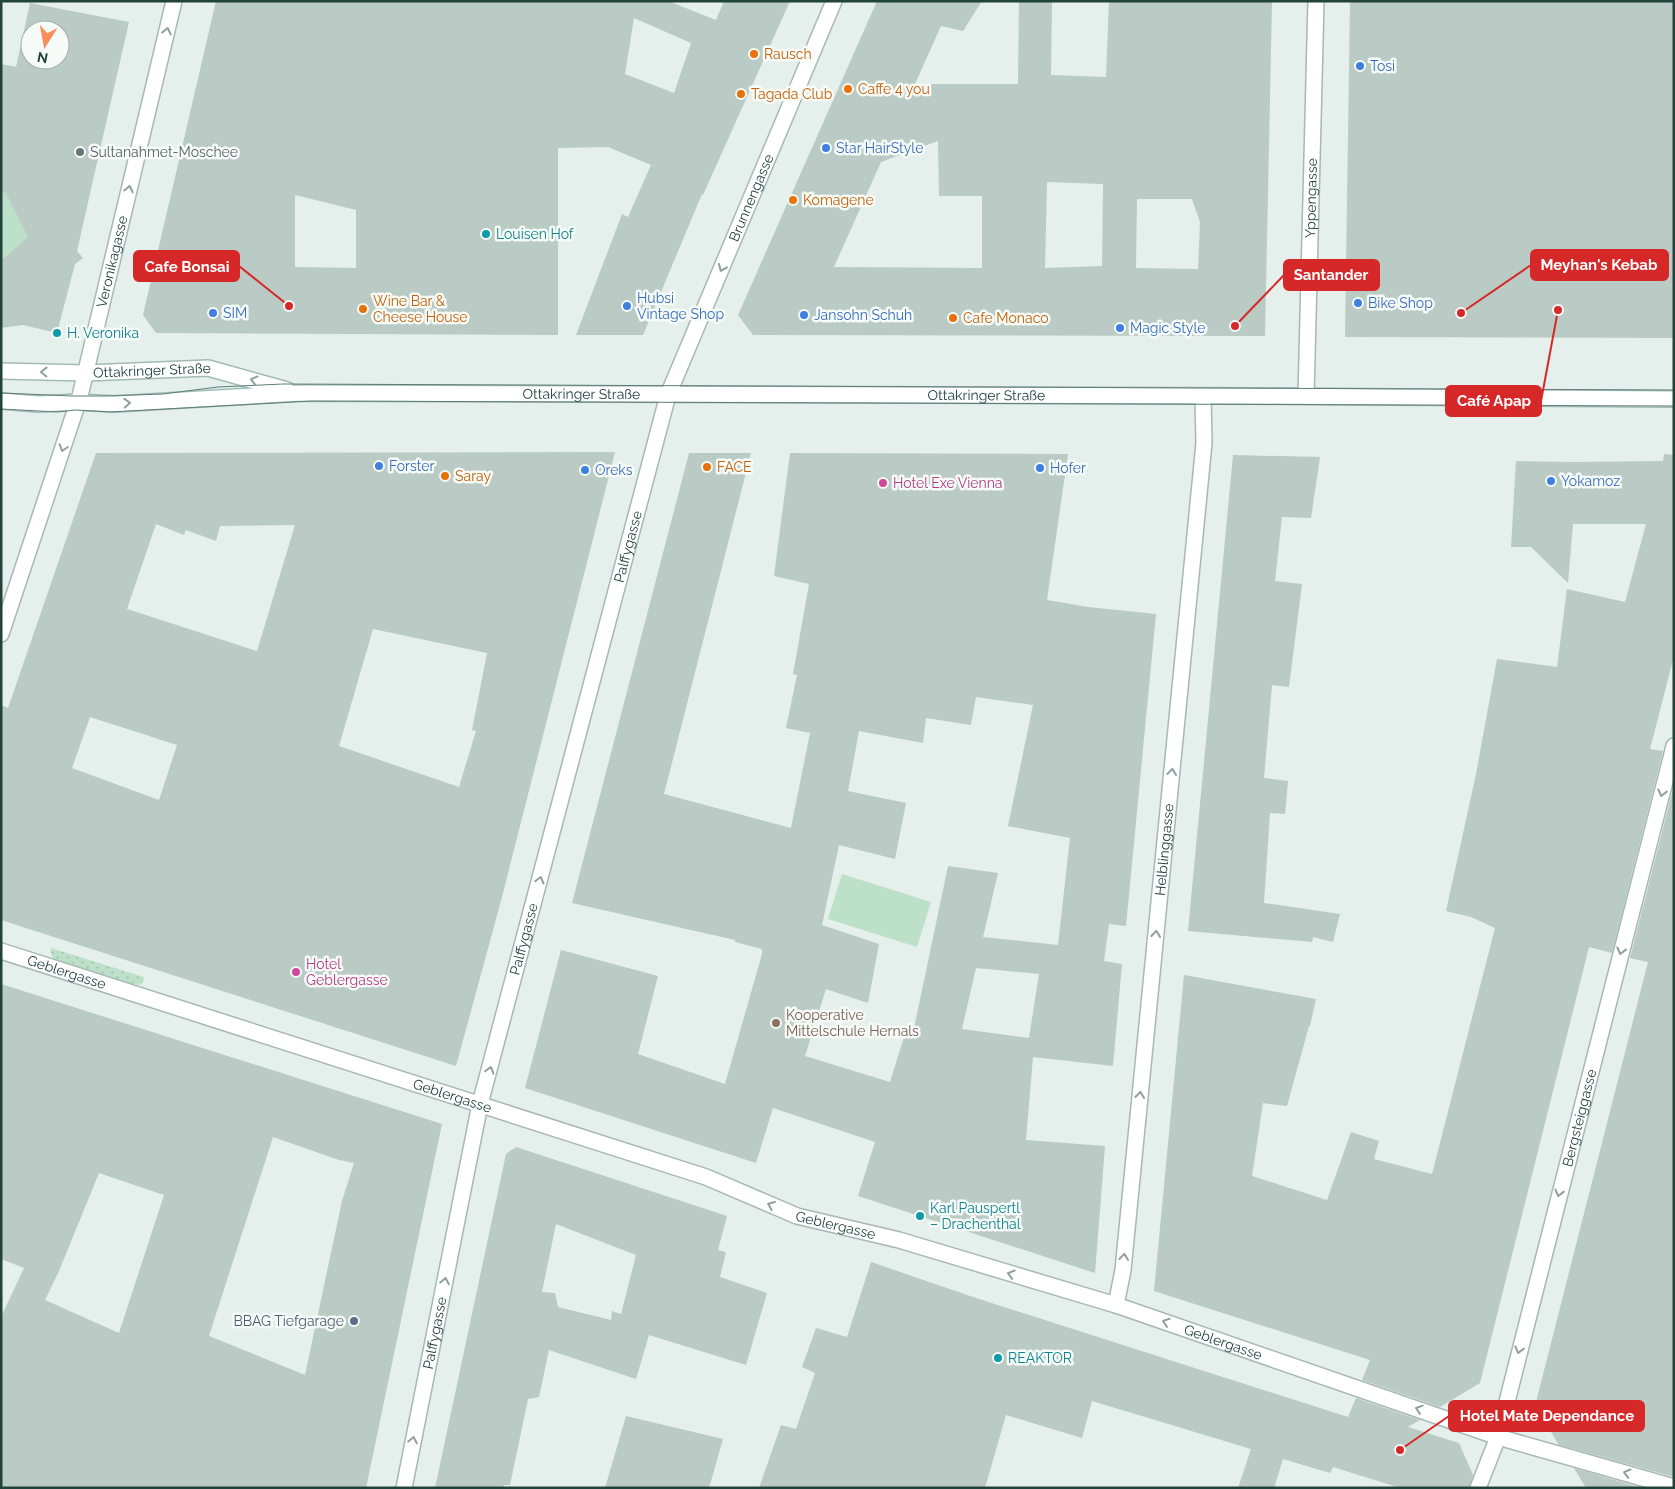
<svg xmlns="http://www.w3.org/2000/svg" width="1675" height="1489" font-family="Raleway,sans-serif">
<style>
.grass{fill:url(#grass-dots)}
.garden{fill:#bde0c9}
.building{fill:#bacac4;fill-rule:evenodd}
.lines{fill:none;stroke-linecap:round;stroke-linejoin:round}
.street-casing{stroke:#a7b8b3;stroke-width:18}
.secondary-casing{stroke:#a2bbb4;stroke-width:18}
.street{stroke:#fff;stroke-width:15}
.secondary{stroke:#fff;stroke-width:15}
.tram{stroke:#5d7d77;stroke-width:1}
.oneway{stroke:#90a09e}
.food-dot{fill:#e8710a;stroke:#f6fbf8;stroke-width:2}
.shop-dot{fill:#3f7fe0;stroke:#f6fbf8;stroke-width:2}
.worship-dot{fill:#6b7280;stroke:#f6fbf8;stroke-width:2}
.culture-dot{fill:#0f9aa8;stroke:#f6fbf8;stroke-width:2}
.hotel-dot{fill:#d1479c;stroke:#f6fbf8;stroke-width:2}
.education-dot{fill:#8d6e63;stroke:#f6fbf8;stroke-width:2}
.service-dot{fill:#5c6f8a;stroke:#f6fbf8;stroke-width:2}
.labels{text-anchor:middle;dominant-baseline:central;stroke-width:5;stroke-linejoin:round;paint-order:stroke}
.food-label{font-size:14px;fill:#c56008;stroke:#f6fbf8;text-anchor:start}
.shop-label{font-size:14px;fill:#366cbe;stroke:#f6fbf8;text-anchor:start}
.worship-label{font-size:14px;fill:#5b616d;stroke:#f6fbf8;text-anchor:start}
.street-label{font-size:14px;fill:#22423c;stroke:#f6fbf8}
.culture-label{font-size:14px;fill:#0d838f;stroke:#f6fbf8;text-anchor:start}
.hotel-label{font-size:14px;fill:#b23c85;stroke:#f6fbf8;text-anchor:start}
.education-label{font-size:14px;fill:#785e54;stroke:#f6fbf8;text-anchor:start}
.service-label{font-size:14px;fill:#4e5e75;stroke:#f6fbf8;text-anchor:end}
.leader{fill:none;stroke:#d62828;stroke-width:2}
.callout-dot{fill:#d62828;stroke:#f6fbf8;stroke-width:2}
.callout{fill:#d62828;stroke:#d62828;stroke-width:2}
.callout-label{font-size:15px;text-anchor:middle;font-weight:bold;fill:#fff}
</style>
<defs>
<pattern id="grass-dots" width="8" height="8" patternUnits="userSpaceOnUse" patternTransform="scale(1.25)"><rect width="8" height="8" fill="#bde0c9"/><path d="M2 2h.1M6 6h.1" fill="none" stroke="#a2c1ae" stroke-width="1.8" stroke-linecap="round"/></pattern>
</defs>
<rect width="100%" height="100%" fill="#e5efeb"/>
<!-- grass -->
<path class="grass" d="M51,948l93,29 -1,5 -4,3c-24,-6 -50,-9 -73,-17 -8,-3 -17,-12 -15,-20z"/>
<!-- garden -->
<path class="garden" d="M1,192l37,6 -10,39 -27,31z
M842,874l89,28 -14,45 -89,-28z"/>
<!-- building -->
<path class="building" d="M216,1h452l48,19 8,-19h66l-87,194 -1,-1 -59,141h-67l46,-121 6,3 23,-52 -43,-18 -50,1v187l-402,-2 -13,-18zM634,18l57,25 -17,50 -49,-19zM295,195l61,15v58l-61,-1z
M877,1h105l-19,30 -22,-5 -26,58h103l1,-83h33l-1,74 55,2 3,-76h163l-7,335 -512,-1 -15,-20zM938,141l1,55h43v72l-148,-1 47,-105zM1047,182l56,2 -1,82 -57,2zM1137,199h55l8,23 -2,47 -62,-1z
M1350,1h324v337l-329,-1z
M30,3l99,19 -52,229 6,7 -8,6 -18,69 -34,-8 -22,3v-67l27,-24 -22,-44 -5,-1v-128l15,3zM30,30h30v30h-30z
M615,452l-113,445 -46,169 -455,-146v-215l7,3 88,-255zM156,524l28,11 2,-5 30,11 4,-15 75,-1 -38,126 -130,-42zM373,629l114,24 -15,77 4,1 -17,56 -120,-41zM90,717l87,28 -18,55 -87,-32z
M689,453h62l-87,341 127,34 19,-95 -24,-5 11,-53 -4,-1 16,-90 -35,-8 16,-123 278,1 -21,146 41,7 68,7 -30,312 -17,-2 -5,37 18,3 -9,102 -80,-9 -7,83 79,6 -10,127 -237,-77 17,-54 -102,-34 -17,55 -231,-75 36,-138 97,26 -20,78 87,30 37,-130v-5l-27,-7v-2l-163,-37zM976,697l57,8 -25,121 62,12 -12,107 -75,-8 15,-64 -50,-7 -36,172 -8,-1 -14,45 -85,-26 21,-67 42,14 11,-59 -57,-19 17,-80 56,14 11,-56 -58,-12 11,-60 64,12 3,-25 45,7zM976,968l63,6 -10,64 -67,-9z
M1664,454l10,1v201l-24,93 13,2 -51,202 -23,-6 -109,436 -40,24 -78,-27 8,-20 -216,-69 30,-316 132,24 -6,27h-1l-22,80 -24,-3 -11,73 75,24 24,-68 28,9 -5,18 58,15 63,-246 -24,-11 -25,-6 30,-137 21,-115 60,8 10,-78 58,13 21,-78h-73l-5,59 -37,-36h-20l5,-86 59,1 88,-1z
M1233,455l87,2 -9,61 -29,-1 -7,64 27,3 -13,103 -17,-2 -8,93 24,3 -3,33 -15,-1 -6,90 76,11 -7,28 -20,-5 -1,5 -124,-11z
M1674,785v692l-115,-32 -24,-39 113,-444 -18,-4z
M1,984l441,140 -76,364h-365v-171l23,-49 -23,-9zM273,1137l66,23 15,3 -12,38 -37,174 -96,-39zM99,1173l65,22 -45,138 -74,-33 14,-29z
M516,1147l211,69 -9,34 8,2 -6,25 47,16 -21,72 -97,-30 -13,44 -87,-29 -10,47 -11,2 -18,86h-6l-1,3h-68l71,-334zM556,1224l80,31 -15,59 -9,-3 -1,9 -53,-13 -3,-14 -13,-1z
M871,1262l102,35 375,120 8,-19 64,22 -12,7 51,16 14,32 -4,13h-69l-67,-21 -3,6 -47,-14 -9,29h-36l13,-39 -159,-48 -10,37 -76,-23 -21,73h-226l22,-63 15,4 19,-56 -13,-6 14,-39 31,9z
M626,1416l97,23 -14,49h-104z
M1574,1468l68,20h-56z"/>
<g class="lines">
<defs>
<g id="street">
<path id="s1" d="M1306,396l10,-395"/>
<path id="s2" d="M1,634l79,-238 94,-395"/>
<path id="s3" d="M1,951l705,226 91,39 102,24 217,65 382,132 176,50"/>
<path id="s4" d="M1116,1305l7,-35 81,-827 -1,-47"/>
<path id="s5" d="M404,1488l76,-384 188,-709 166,-394"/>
<path id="s6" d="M1478,1488l20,-51 176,-691"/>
</g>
<g id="secondary">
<path id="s7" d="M1,371l85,2 122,-5 79,22"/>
<path id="s8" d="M1,401l37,3 40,-2 37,2 186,-11 953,3 420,3"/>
</g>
</defs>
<!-- street casing -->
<use href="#street" class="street-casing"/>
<!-- secondary casing -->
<use href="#secondary" class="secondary-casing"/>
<!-- street -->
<use href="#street" class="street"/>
<!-- secondary -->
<use href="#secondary" class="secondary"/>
<!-- tram -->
<path class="tram" d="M1,393l71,3h34l57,-2 55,-7 65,-3 1391,6
M1,409l57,3 17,-2 35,2 201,-11 1363,5"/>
</g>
<!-- one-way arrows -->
<defs><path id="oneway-chevron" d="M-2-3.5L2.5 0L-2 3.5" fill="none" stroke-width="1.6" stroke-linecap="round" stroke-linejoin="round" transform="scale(1.25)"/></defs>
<g class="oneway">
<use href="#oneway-chevron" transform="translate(167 31) rotate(-77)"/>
<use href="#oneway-chevron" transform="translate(129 189) rotate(-77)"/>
<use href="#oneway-chevron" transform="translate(722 268) rotate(113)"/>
<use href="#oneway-chevron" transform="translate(44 372) rotate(-179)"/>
<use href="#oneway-chevron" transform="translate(254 380) rotate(-165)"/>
<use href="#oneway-chevron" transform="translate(127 403) rotate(-3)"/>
<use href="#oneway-chevron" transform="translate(63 448) rotate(108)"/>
<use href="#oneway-chevron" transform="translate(1172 772) rotate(-84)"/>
<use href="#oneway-chevron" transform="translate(1662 793) rotate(104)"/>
<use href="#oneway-chevron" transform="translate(540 880) rotate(-75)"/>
<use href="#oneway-chevron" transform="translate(1156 934) rotate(-84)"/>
<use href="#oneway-chevron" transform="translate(1621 951) rotate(104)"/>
<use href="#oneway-chevron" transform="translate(490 1070) rotate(-74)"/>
<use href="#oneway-chevron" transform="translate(1140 1095) rotate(-84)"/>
<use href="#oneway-chevron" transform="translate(1559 1193) rotate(104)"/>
<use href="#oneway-chevron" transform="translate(771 1205) rotate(-157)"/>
<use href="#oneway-chevron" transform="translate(1124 1257) rotate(-84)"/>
<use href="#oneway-chevron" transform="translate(1011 1274) rotate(-163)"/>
<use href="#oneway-chevron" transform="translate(445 1281) rotate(-79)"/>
<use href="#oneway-chevron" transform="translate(1166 1322) rotate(-161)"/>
<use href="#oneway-chevron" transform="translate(1519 1350) rotate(104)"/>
<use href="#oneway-chevron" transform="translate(1419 1409) rotate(-161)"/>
<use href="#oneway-chevron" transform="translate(413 1440) rotate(-79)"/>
<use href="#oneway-chevron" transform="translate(1627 1473) rotate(-164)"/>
</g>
<!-- markers -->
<g class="food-dot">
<circle cx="754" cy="54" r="5"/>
<circle cx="848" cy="89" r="5"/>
<circle cx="741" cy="94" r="5"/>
<circle cx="793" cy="200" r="5"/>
<circle cx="363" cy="309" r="5"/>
<circle cx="953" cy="318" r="5"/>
<circle cx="707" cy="467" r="5"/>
<circle cx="445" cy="476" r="5"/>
</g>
<g class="shop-dot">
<circle cx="1360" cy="66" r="5"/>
<circle cx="826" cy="148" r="5"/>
<circle cx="1358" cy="303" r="5"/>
<circle cx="627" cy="306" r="5"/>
<circle cx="213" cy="313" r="5"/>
<circle cx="804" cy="315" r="5"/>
<circle cx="1120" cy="328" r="5"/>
<circle cx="379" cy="466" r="5"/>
<circle cx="1040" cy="468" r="5"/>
<circle cx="585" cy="470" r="5"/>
<circle cx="1551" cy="481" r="5"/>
</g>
<circle class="worship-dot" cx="80" cy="152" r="5"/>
<g class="culture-dot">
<circle cx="486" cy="234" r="5"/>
<circle cx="57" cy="333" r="5"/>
<circle cx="920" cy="1216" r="5"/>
<circle cx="998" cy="1358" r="5"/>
</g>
<g class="hotel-dot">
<circle cx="883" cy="483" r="5"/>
<circle cx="296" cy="972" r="5"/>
</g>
<circle class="education-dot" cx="776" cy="1023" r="5"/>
<circle class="service-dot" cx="354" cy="1321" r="5"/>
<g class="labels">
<!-- food labels -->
<g class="food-label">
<text x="764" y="54">Rausch</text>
<text x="858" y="89">Caffe 4 you</text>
<text x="751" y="94">Tagada Club</text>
<text x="803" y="200">Komagene</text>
<text x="373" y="301">Wine Bar &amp;<tspan x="373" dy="16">Cheese House</tspan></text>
<text x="963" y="318">Cafe Monaco</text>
<text x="717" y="467">FACE</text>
<text x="455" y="476">Saray</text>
</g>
<!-- shop labels -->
<g class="shop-label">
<text x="1370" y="66">Tosi</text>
<text x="836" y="148">Star HairStyle</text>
<text x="637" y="298">Hubsi<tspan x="637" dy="16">Vintage Shop</tspan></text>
<text x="1368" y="303">Bike Shop</text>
<text x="223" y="313">SIM</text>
<text x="814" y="315">Jansohn Schuh</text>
<text x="1130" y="328">Magic Style</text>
<text x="389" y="466">Forster</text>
<text x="1050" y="468">Hofer</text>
<text x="595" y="470">Oreks</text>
<text x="1561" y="481">Yokamoz</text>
</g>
<!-- worship labels -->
<g class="worship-label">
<text x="90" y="152">Sultanahmet-Moschee</text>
</g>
<!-- street labels -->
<g class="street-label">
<text stroke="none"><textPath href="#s5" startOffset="1339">Brunnengasse</textPath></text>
<text stroke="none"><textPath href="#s1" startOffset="198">Yppengasse</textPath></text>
<text stroke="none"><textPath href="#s2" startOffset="389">Veronikagasse</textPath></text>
<text stroke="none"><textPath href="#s7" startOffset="151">Ottakringer Straße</textPath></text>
<text stroke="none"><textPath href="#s8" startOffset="581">Ottakringer Straße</textPath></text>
<text stroke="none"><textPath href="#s8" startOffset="986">Ottakringer Straße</textPath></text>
<text stroke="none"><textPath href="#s5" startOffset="968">Palffygasse</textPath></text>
<text stroke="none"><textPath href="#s4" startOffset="458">Helblinggasse</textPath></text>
<text stroke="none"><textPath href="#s5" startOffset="562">Palffygasse</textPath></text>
<text stroke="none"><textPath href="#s3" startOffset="69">Geblergasse</textPath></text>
<text stroke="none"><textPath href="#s3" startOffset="474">Geblergasse</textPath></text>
<text stroke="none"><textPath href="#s6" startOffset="384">Bergsteiggasse</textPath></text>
<text stroke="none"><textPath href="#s3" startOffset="879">Geblergasse</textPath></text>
<text stroke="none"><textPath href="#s5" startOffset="158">Palffygasse</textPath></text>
<text stroke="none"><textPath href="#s3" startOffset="1284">Geblergasse</textPath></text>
</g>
<!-- culture labels -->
<g class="culture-label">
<text x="496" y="234">Louisen Hof</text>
<text x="67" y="333">H. Veronika</text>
<text x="930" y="1208">Karl Pauspertl<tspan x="930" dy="16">– Drachenthal</tspan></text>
<text x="1008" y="1358">REAKTOR</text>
</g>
<!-- hotel labels -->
<g class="hotel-label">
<text x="893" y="483">Hotel Exe Vienna</text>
<text x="306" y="964">Hotel<tspan x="306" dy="16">Geblergasse</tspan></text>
</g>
<!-- education labels -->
<g class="education-label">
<text x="786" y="1015">Kooperative<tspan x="786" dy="16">Mittelschule Hernals</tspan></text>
</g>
<!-- service labels -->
<g class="service-label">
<text x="344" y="1321">BBAG Tiefgarage</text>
</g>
</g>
<!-- callouts -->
<path class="leader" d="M1461 313L1531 265M289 306L239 266M1235 326L1284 275M1558 310L1541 401M1400 1450L1449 1416"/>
<g class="callout-dot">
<circle cx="1461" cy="313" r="5"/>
<circle cx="289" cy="306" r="5"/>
<circle cx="1235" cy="326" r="5"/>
<circle cx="1558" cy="310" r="5"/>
<circle cx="1400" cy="1450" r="5"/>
</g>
<g class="callout">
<rect x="1531" y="250" width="137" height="30" rx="5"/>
<rect x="134" y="251" width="105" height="30" rx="5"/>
<rect x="1284" y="260" width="95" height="30" rx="5"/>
<rect x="1446" y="386" width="95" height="30" rx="5"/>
<rect x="1449" y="1401" width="195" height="30" rx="5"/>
</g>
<g class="callout-label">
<text x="1599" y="270">Meyhan's Kebab</text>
<text x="187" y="272">Cafe Bonsai</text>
<text x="1331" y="280">Santander</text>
<text x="1494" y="406">Café Apap</text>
<text x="1547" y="1421">Hotel Mate Dependance</text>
</g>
<!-- border -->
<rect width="1675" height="1489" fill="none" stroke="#22423c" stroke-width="5"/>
<!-- north arrow -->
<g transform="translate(45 45) rotate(191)"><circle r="24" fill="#f6fbf8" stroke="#a1b1ad"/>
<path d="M0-4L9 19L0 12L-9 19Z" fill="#f98c59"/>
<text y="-8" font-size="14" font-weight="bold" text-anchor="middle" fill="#22423c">N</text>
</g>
</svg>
